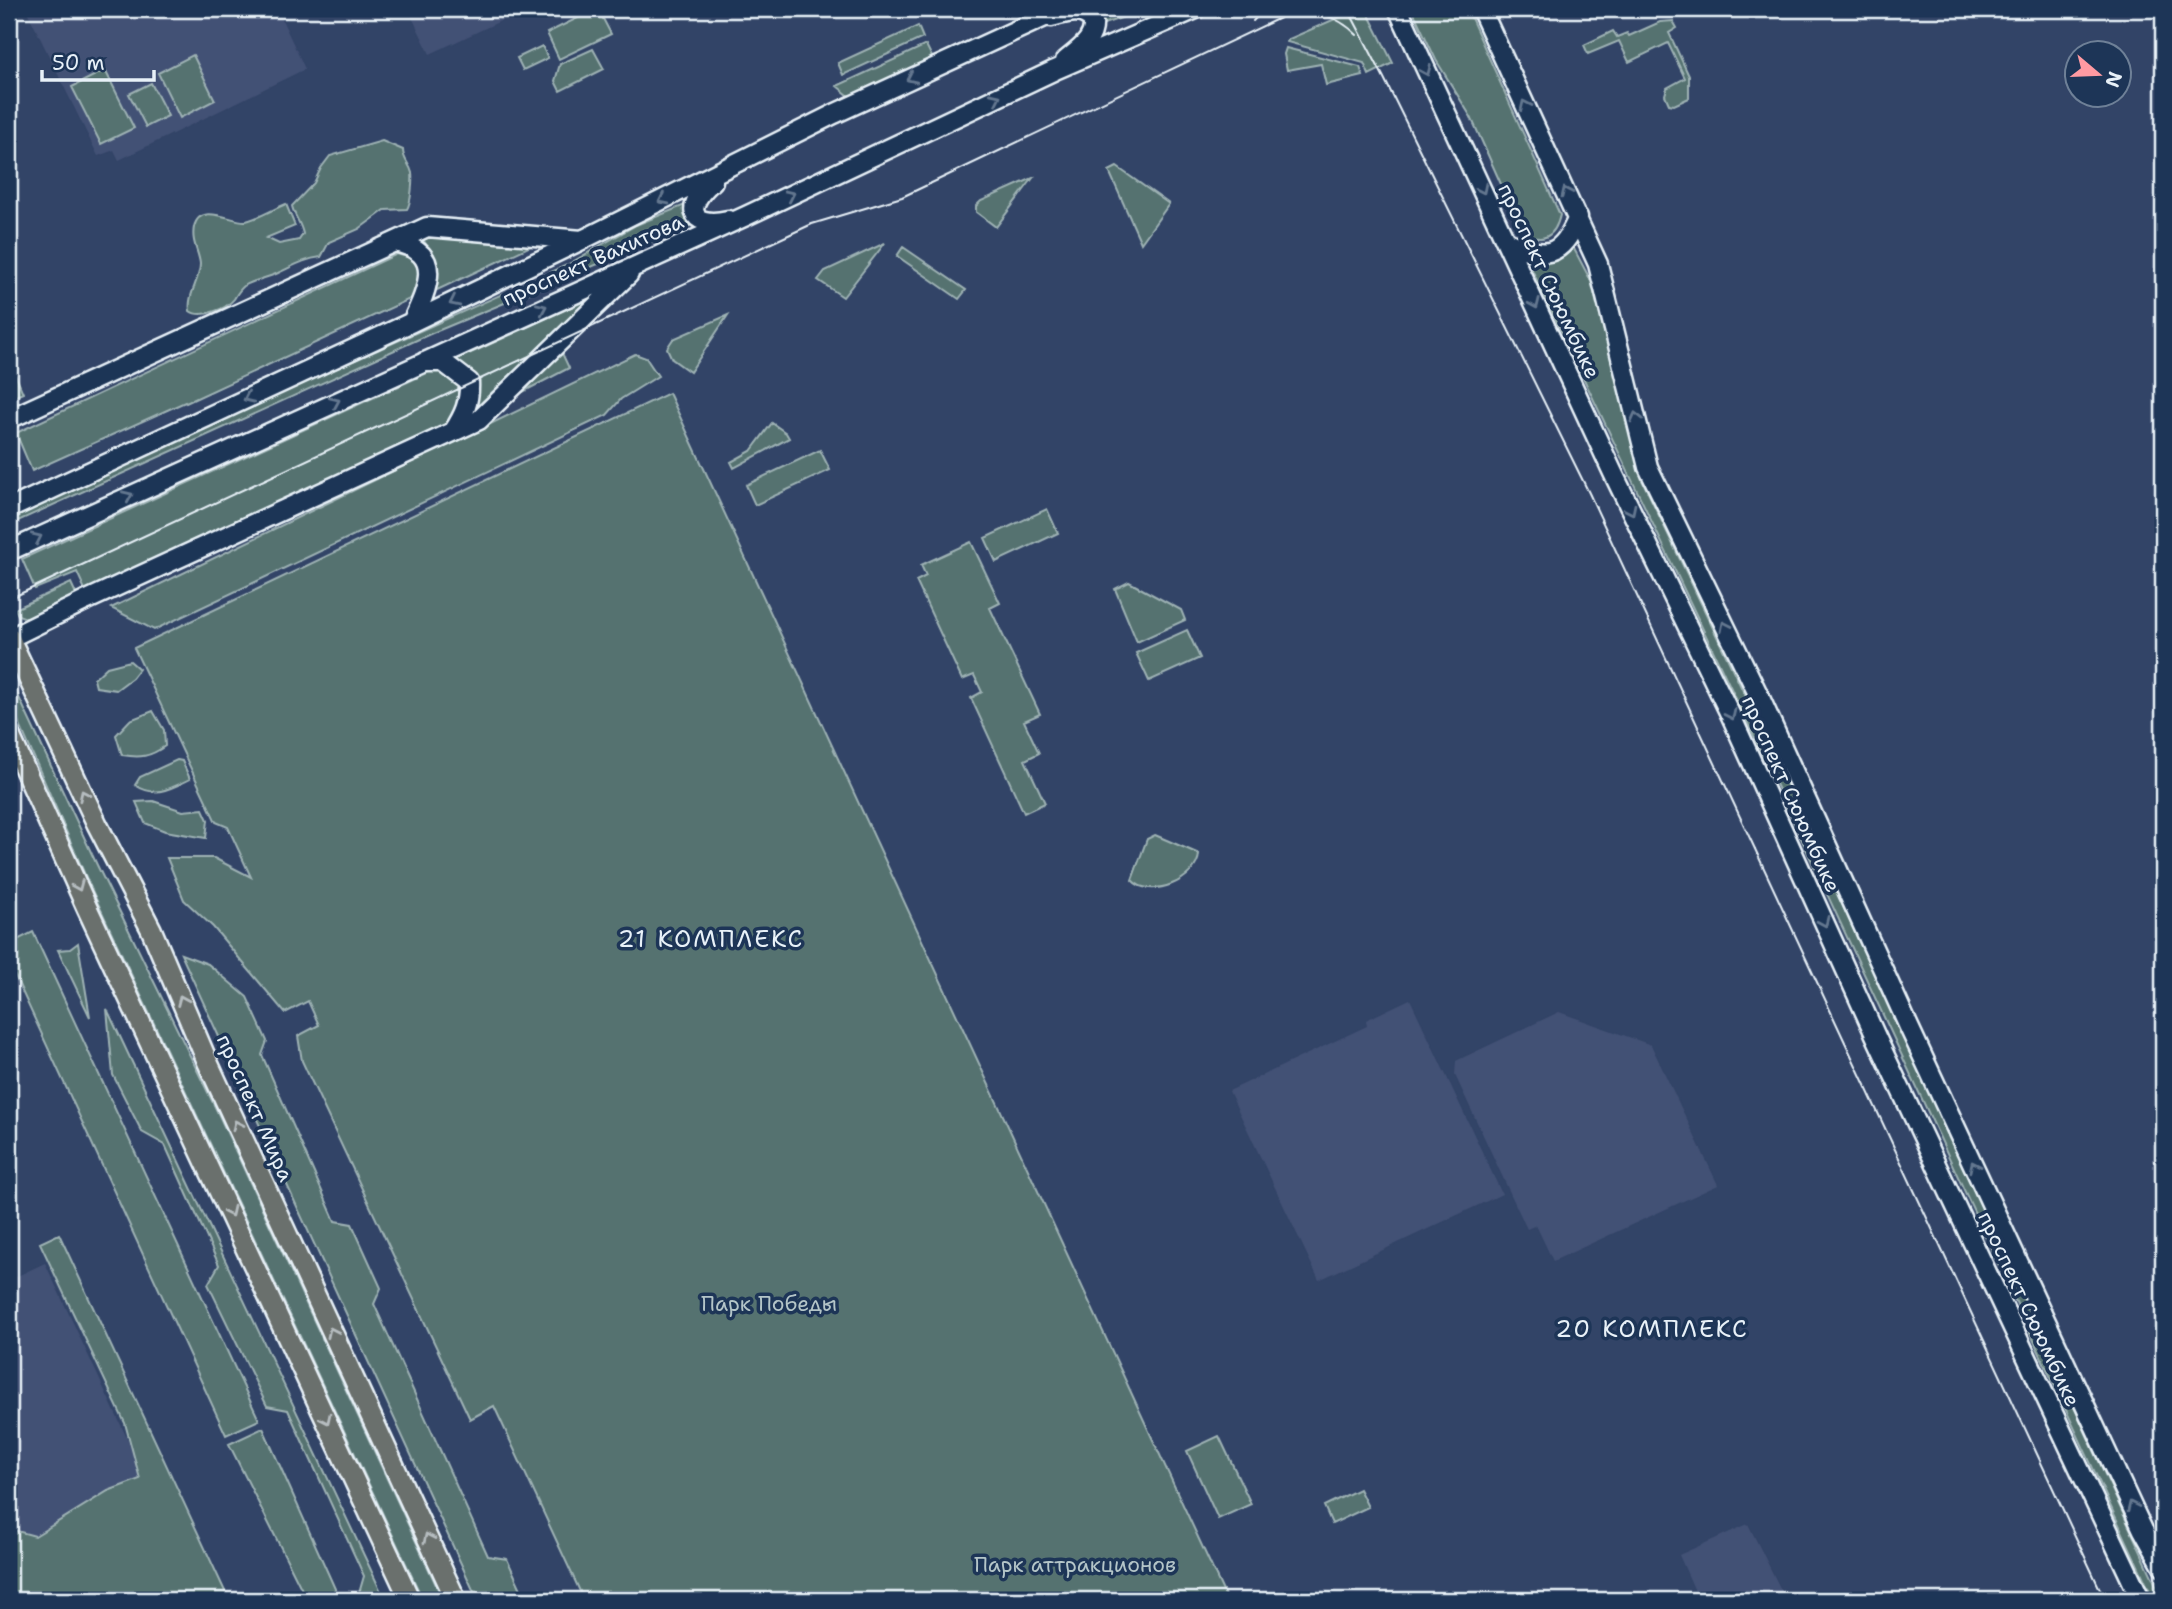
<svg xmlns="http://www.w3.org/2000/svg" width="2172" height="1609" font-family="'Shantell Sans',sans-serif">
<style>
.built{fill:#435175}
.green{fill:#547270;stroke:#9eb2b4;stroke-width:2}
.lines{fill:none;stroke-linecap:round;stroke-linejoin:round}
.secondary-casing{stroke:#e8f1f8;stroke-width:23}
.primary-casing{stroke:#e8f1f8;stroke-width:24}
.secondary{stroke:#1d3557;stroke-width:18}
.primary{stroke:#6b706d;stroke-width:19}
.tram{stroke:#e8f1f8;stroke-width:2}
.oneway{stroke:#64778f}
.oneway2{stroke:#b6bdc0}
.labels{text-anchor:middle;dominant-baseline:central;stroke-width:7;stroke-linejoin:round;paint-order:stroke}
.street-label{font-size:21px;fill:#e8f1f8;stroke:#1d3557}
.park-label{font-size:21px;fill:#b4c5c8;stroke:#1d3557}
.quarter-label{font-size:24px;letter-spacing:2px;fill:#e8f1f8;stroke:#1d3557}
</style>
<rect width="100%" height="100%" fill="#324467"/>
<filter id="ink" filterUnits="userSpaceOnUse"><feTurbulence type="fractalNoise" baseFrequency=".0143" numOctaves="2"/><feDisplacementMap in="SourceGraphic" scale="14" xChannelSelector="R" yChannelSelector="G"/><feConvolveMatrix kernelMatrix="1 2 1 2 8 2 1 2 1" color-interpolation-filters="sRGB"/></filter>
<g filter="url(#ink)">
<!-- built -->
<path class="built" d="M26,9h251l28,60 -186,91 -5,-10 -16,6z
M408,9h118l-96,45z
M1410,999l92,195 -183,86 -90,-189 138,-65 -1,-6z
M1559,1012l92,33 67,140 -165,76 -17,-36 -9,4 -72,-154 1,-14z
M45,1263l111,237 -125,57 -22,-47v-230z
M1748,1524l38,76h-87l-20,-45z"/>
<!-- green -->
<path class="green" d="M596,9h2l13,25 -52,25 -12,-26z
M1097,9h50l-43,15 -1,-8z
M1358,9h8l27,54 -24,12 -5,-12 -77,-21 2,-3z
M1412,9h55l93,206c-5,22 -18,30 -38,16l-51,-114 -35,-57z
M1673,21l4,7 -8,5 20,43v22l-15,7 -5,-1 -4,-9 2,-7 18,-10 -17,-35 -39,19 -10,-21 -31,13 -4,-9 29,-14 4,6 10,-4 2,3 31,-14z
M918,26l5,12 -80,37 -5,-12z
M926,45l7,14 -75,36h-10l-11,-9z
M542,46l6,12 -25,12 -6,-12z
M1286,48l74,19 3,9 -37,9 -5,-21 -34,6 -3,-16z
M593,49l11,20 -44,22 -5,-10 5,-17z
M193,55l22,45 -35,18 -22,-45z
M105,70l29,58 -33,16 -29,-57z
M151,83l17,33 -22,11 -17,-33z
M382,141l21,9c0,10 7,14 9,23 1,8 -1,30 -5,36l-22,1 -26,19 -30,13 -8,15c-16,2 -26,8 -41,15 -11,6 -25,7 -36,14 -5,4 -7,8 -10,13 -8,10 -33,20 -44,12 -3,-16 10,-31 10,-47 -1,-12 -9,-22 -6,-37 6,-26 40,-4 52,-6 13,-3 27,-12 40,-17l9,22 -29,12 13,6 20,-4 4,-6c-2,-11 -9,-18 -11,-28l22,-23 7,-15 9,-12z
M1117,167l52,37 -28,39 -32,-72z
M1033,178l-37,49 -20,-15v-6l5,-5z
M685,205c0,8 2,15 9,19l-264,110 -421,191v-8l46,-22 512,-230 69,-40z
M431,236l102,9 -98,46c5,-21 -1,-36 -13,-53z
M885,243l-42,54 -25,-17 7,-9z
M903,247l63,43 -7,9 -62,-43z
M1573,247l18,34 51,199 113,236 408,884h-9l-396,-855 -226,-475 1,-5c13,-7 27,-10 40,-18z
M397,254l17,5 9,9 -1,16 -10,14 -226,105 -1,-1 -153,69 -16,-38z
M595,296l-125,117 -384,179 -9,-20 -42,17 -13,-30z
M728,315l-38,57 -18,-13 -5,-11 6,-9z
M561,351l8,17 -56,29z
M635,354l11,4 12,18 -37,23 -14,16 -453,215 -43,-22z
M9,360l14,33 -14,6z
M669,393l558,1207h-643l-90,-194 -24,13 -168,-358 -4,-25 21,-11 -11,-24 -23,12 -72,-86 -29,-27 -17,-42h47l37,19 -23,-50 -12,-5 -82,-174z
M772,423l14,10 3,5 -55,30 -3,-6 20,-11z
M820,450l10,20 -75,35 -9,-20z
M1047,509l11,24 -62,29 -11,-24z
M971,542l29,61 -10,5 50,106 -16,7 15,32 -14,7 20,43 -21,10 -53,-115 11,-6 -8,-17 -12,5 -46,-99 10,-5 -5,-11z
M1129,582l52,28 4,10 -48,22 -22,-53z
M71,583l6,13 -48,23 -11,-4 -3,-6z
M1187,630l13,28 -51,23 -13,-28z
M130,661l9,8 -7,9 -16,12 -20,-3 -2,-8 13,-12z
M9,676l88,189 120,246 226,489h-20l-334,-716 -80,-184z
M153,711l11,19 1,16c-15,11 -25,12 -43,9l-6,-20 14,-15z
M177,760l5,1 8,18c-20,10 -35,19 -55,6l5,-8z
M153,801l30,10 20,-2 5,11 -2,18 -41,-7 -20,-8 -9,-21z
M1155,835l44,19c-1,26 -50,46 -67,26l15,-41z
M33,932l226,488 -33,15 -217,-472v-19z
M78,943l12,74 -32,-67 12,-1z
M181,954l27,10 39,33 20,44 -5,14 73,166 17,3 29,64 -7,16 114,252 19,3 19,41h-46l-6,-8z
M107,1009l278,591h-28l7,-24 -76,-166 -21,-4 -59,-122 11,-19 -54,-120 -23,-13 -29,-57z
M59,1234l170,366h-215l-5,-12v-66l4,8 22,6 73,-45 32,-12 -15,-56 -85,-180z
M263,1428l77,172h-33l-78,-156z
M1219,1436l32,68 -33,15 -31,-68z
M1359,1489l9,18 -36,17 -8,-18z"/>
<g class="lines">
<defs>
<path id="secondary" d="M1398,9l215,464 118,243 146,323 264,561
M1481,9l117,255 50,203 113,233 148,327 234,503 20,36
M1051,17c16,-4 31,-10 42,4 2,19 -14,28 -28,40
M713,181c-28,23 -26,48 15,39
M394,242c51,10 34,46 18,80
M1507,242c38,17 54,17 71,-25
M424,362h19l26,20c1,20 -5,33 -16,50
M9,419l418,-192 155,13
M9,509l403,-187 170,-82 252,-126 228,-105
M9,551l737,-335 309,-146 141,-61
M10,638l75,-37 394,-181 150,-146"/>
<path id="primary" d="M9,637l88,187 54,105 57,134 248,537
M9,734l78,174 323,692"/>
</defs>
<!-- secondary casing -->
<use href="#secondary" class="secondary-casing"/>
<!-- primary casing -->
<use href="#primary" class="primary-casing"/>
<!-- secondary -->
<use href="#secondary" class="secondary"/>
<!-- primary -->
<use href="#primary" class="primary"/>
<!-- tram -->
<path class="tram" d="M1348,9l36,69 205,415 516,1107
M1253,21l11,-12
M9,599l803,-375 90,-27 386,-183c27,-5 49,1 69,21"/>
</g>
<!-- one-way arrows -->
<defs><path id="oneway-chevron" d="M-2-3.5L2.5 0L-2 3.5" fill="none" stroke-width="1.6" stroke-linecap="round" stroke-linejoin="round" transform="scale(1.75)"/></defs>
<g class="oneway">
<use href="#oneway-chevron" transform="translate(1426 71) rotate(66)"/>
<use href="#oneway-chevron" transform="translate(911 78) rotate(155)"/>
<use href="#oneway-chevron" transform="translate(996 98) rotate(-25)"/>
<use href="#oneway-chevron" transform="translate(1525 105) rotate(-115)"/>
<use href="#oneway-chevron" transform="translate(1482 189) rotate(64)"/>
<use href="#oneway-chevron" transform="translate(1566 192) rotate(-115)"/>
<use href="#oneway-chevron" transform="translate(790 195) rotate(-25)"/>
<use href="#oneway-chevron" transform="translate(663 200) rotate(154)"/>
<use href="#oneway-chevron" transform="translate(454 302) rotate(154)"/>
<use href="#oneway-chevron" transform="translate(1535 304) rotate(66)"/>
<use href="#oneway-chevron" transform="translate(542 308) rotate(-24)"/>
<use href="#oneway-chevron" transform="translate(248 398) rotate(155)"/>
<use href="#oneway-chevron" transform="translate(335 402) rotate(-24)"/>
<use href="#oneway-chevron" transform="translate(1636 417) rotate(-104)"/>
<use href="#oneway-chevron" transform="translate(128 496) rotate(-24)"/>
<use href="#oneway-chevron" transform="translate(1631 510) rotate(64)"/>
<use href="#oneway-chevron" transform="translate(37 538) rotate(-25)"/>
<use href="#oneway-chevron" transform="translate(1725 626) rotate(-116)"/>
<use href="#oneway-chevron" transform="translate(1731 715) rotate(65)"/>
<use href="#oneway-chevron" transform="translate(1824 922) rotate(66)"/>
<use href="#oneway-chevron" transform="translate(1974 1166) rotate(-115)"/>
<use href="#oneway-chevron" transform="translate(2132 1506) rotate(-115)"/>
</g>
<g class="oneway2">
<use href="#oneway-chevron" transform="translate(84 795) rotate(-115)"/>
<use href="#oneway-chevron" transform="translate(78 886) rotate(67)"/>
<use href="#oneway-chevron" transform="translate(182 1000) rotate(-113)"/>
<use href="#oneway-chevron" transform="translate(237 1125) rotate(-115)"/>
<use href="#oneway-chevron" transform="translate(230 1212) rotate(65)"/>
<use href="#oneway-chevron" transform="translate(332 1332) rotate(-115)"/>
<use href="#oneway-chevron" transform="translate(326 1419) rotate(65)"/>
<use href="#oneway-chevron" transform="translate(428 1538) rotate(-115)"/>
</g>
</g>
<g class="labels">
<!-- street labels -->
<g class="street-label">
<text transform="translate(593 260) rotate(-24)">проспект Вахитова</text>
<text transform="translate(1549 281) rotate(65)">проспект Сююмбике</text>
<text transform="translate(1791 794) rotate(66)">проспект Сююмбике</text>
<text transform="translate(255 1108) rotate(66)">проспект Мира</text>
<text transform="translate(2029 1309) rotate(65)">проспект Сююмбике</text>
</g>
<!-- park labels -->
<g class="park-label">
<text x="769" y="1304">Парк Победы</text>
<text x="1075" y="1565">Парк аттракционов</text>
</g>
<!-- quarter labels -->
<g class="quarter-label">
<text x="711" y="939">21 КОМПЛЕКС</text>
<text x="1652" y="1329">20 КОМПЛЕКС</text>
</g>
</g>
<!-- margin -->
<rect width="2172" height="1609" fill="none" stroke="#1d3557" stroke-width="35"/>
<rect x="18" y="18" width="2137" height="1574" fill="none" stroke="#e8f1f8" stroke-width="2.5" filter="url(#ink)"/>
<!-- north arrow -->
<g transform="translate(2098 74) rotate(109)"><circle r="33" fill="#1d3557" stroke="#6e8097" stroke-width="2"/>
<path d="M0-5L12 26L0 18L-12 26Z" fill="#ff9aa2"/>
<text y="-10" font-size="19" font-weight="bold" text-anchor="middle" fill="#e8f1f8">N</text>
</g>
<!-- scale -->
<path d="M42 70v10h112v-10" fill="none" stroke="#e8f1f8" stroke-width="3.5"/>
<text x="52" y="70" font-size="21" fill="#e8f1f8" stroke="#1d3557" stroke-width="5" paint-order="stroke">50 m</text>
</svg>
